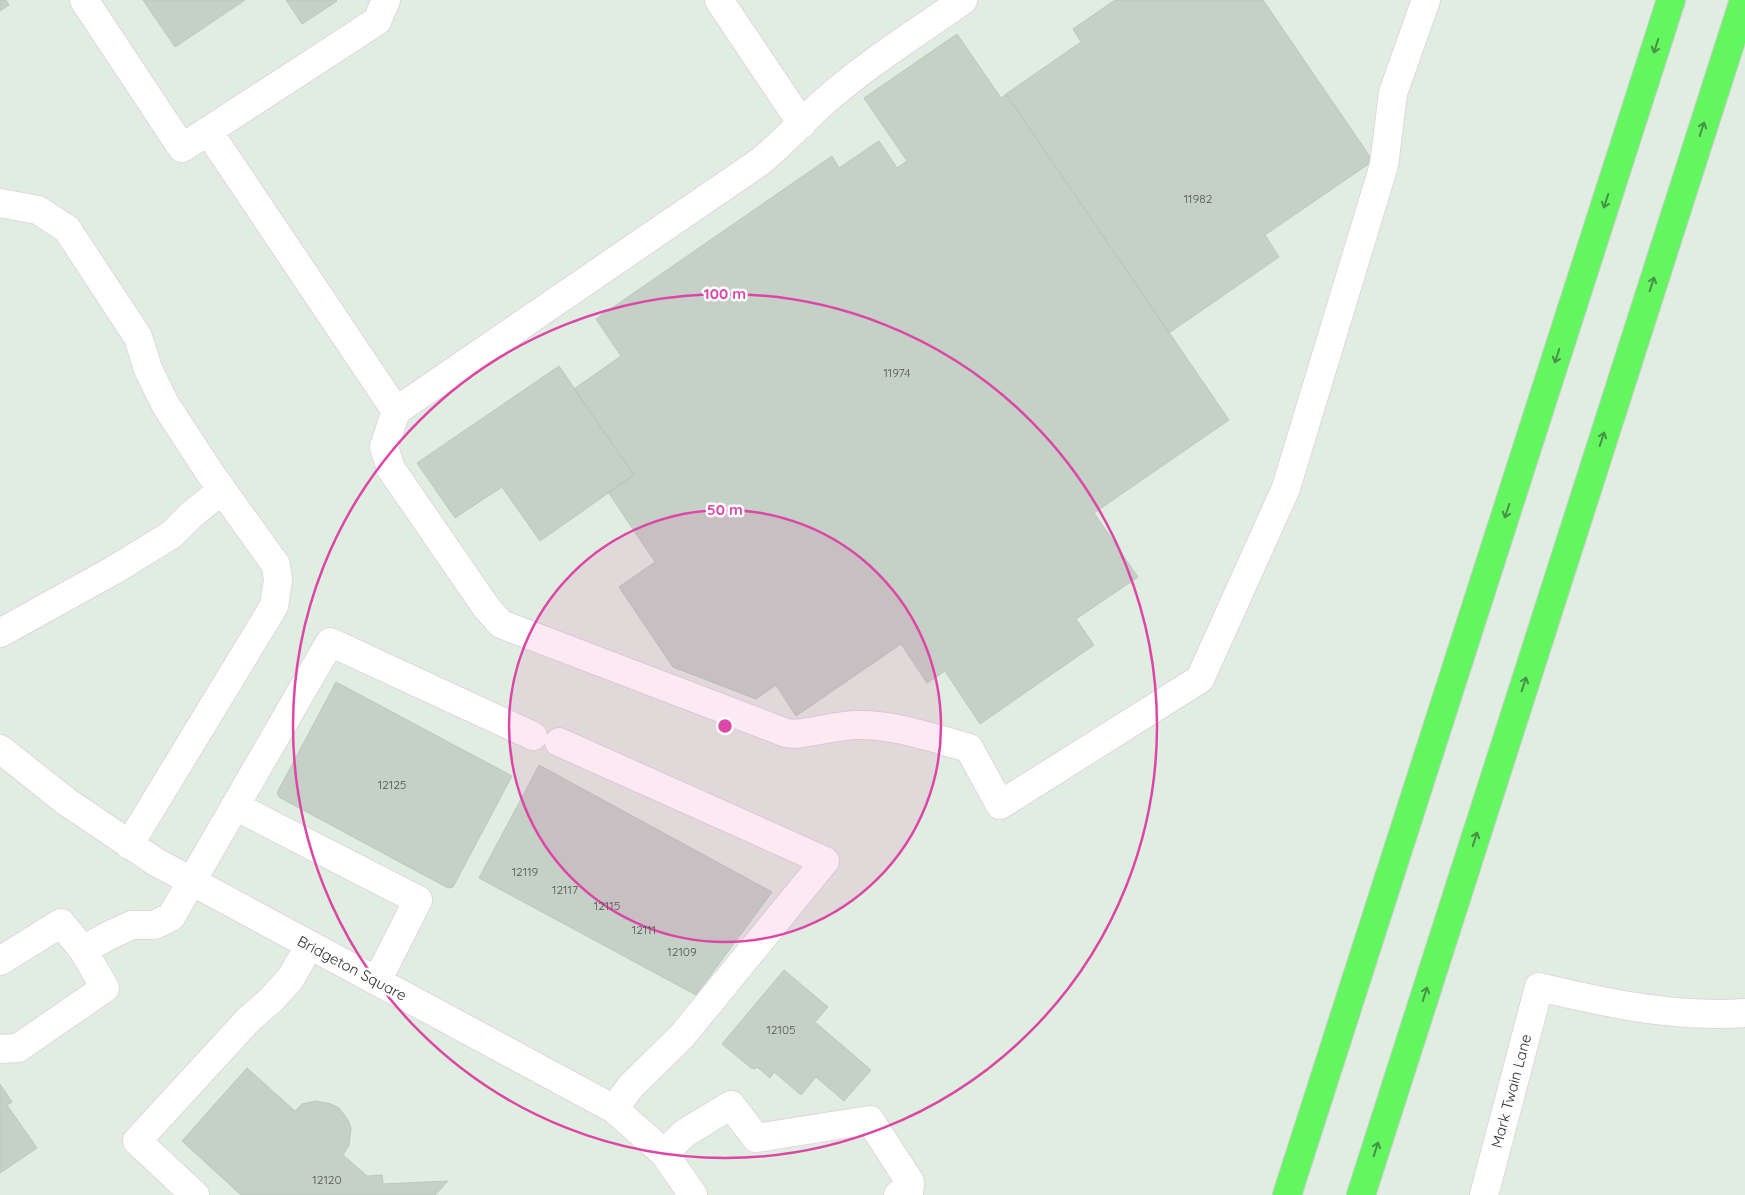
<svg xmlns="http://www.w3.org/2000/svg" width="1745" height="1195" font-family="Quicksand,sans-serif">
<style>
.building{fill:#c5d0c6;stroke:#b9c9bc}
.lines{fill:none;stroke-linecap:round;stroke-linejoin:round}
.minor-casing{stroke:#e4d5de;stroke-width:30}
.highway-casing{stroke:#ccc;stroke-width:30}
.minor{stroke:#fff;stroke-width:28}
.highway{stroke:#64f661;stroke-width:28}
.oneway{stroke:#489146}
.ring{fill:none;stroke:#dd46a6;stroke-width:2.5}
.labels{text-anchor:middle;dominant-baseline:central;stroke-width:5;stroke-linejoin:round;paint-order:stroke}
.number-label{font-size:12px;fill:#525552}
.street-label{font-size:15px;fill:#2c2c2c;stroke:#fff}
.centre{fill:#dd46a6;stroke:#fff;stroke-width:2.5}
.ring-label{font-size:15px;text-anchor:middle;font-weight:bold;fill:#dd46a6;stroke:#fff;stroke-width:5;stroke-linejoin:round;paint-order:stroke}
</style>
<rect width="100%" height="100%" fill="#e0ede1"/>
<!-- building -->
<path class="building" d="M0,0h6l3,5 -9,6z
M143,0h102l-70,47z
M286,0h50l1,1 -35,23z
M1115,0h148l110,161 -108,74 14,22 -110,76 -163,-239 75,-52 -8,-13z
M957,34l44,64 5,-4 223,326 -135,93 44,64 -62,42 18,26 -114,79 -35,-53 -18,12 -26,-39 -105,72 -20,-31 -20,14 -83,-32 -54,-80 36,-25 -47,-70 26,-17 -60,-86 47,-33 -25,-37 236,-163 7,12 40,-27 18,27 10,-7 -43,-63z
M559,366l75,109 -94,66 -38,-54 -47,31 -38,-55z
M336,682l176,94 -59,111 -5,1 -169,-91 -2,-4z
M539,765l233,127 -76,103 -217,-117z
M784,970l44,37 -13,15 56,48 -27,31 -28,-24 -15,18 -27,-23 -4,6 -13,-11 -2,2 -4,-1 -29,-24z
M247,1068l48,43 7,-7 14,-3 15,3 8,4 9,12 3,8 -2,17 -6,10 24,21 15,-1 1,9 65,-3 -13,14h-194l-59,-54z
M0,1084l12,18 -5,3 30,43 -37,25z"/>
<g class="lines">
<defs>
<path id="minor" d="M84,0l98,148 195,-127 9,-21
M719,0l83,124
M208,131l188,280 365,-250c23,-19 42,-41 64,-60 43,-38 92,-68 138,-101
M0,203l38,7 29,19 71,108 10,32 17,35 45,69 66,92 2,15 -4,26 -145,239
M396,411l-12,36 7,22 95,138 15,17 285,109 9,1c20,-2 40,-8 61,-9 38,-1 77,13 113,23l31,57 200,-126 86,-191 98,-323 9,-72 33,-93
M0,633l114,-63 57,-35 20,-20 31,-25
M559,742l266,119 -143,175 -51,50 -17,23
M0,749l67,53 89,60 458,247 50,44 29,42
M235,806l183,94 -41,81
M0,961l61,-38 22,27 25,-14 24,-11h22l17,-8 159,-275 203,94
M0,1049l18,-1 87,-60 -22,-38
M664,1153l21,-20 46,-28 25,33 114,-18 40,62 -1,11 -11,2
M195,1195l-58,-54 112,-122 22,-19 19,-21 20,-34
M1484,1195l55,-208c67,16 136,31 206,26"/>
<path id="highway" d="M1287,1195l384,-1195
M1361,1195l383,-1195"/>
</defs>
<!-- minor casing -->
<use href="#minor" class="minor-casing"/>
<!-- highway casing -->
<use href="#highway" class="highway-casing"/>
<!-- minor -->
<use href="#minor" class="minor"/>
<!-- highway -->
<use href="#highway" class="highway"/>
</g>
<!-- one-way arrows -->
<defs><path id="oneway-shaft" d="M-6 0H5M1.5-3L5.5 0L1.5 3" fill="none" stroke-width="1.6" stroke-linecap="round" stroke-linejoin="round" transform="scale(1.25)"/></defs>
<g class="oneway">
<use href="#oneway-shaft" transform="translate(1656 46) rotate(108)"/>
<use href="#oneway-shaft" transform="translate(1702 129) rotate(-72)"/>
<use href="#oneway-shaft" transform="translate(1606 201) rotate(108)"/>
<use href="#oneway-shaft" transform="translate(1652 284) rotate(-72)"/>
<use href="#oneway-shaft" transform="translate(1557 356) rotate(108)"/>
<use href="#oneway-shaft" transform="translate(1602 439) rotate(-72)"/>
<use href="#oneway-shaft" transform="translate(1507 511) rotate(108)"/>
<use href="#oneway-shaft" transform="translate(1524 684) rotate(-72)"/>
<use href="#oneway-shaft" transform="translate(1475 839) rotate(-72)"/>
<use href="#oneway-shaft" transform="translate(1425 994) rotate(-72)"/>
<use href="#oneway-shaft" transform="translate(1376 1149) rotate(-72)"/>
</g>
<!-- distance rings -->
<circle cx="725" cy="726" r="216" fill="#dd46a6" fill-opacity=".12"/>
<g class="ring">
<circle cx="725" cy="726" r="216"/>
<circle cx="725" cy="726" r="432"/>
</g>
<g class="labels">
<!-- number labels -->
<g class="number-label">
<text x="1198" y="198">11982</text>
<text x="897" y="372">11974</text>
<text x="392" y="784">12125</text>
<text x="525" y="871">12119</text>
<text x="565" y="889">12117</text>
<text x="607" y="905">12115</text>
<text x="644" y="929">12111</text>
<text x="682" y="951">12109</text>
<text x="781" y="1029">12105</text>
<text x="327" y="1179">12120</text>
</g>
<!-- street labels -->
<g class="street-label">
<text transform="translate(352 968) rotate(28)">Bridgeton Square</text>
<text transform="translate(1511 1091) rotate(-75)">Mark Twain Lane</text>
</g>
</g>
<circle cx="725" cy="726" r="8" class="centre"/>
<g class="ring-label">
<text x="725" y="299">100 m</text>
<text x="725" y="515">50 m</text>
</g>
</svg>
